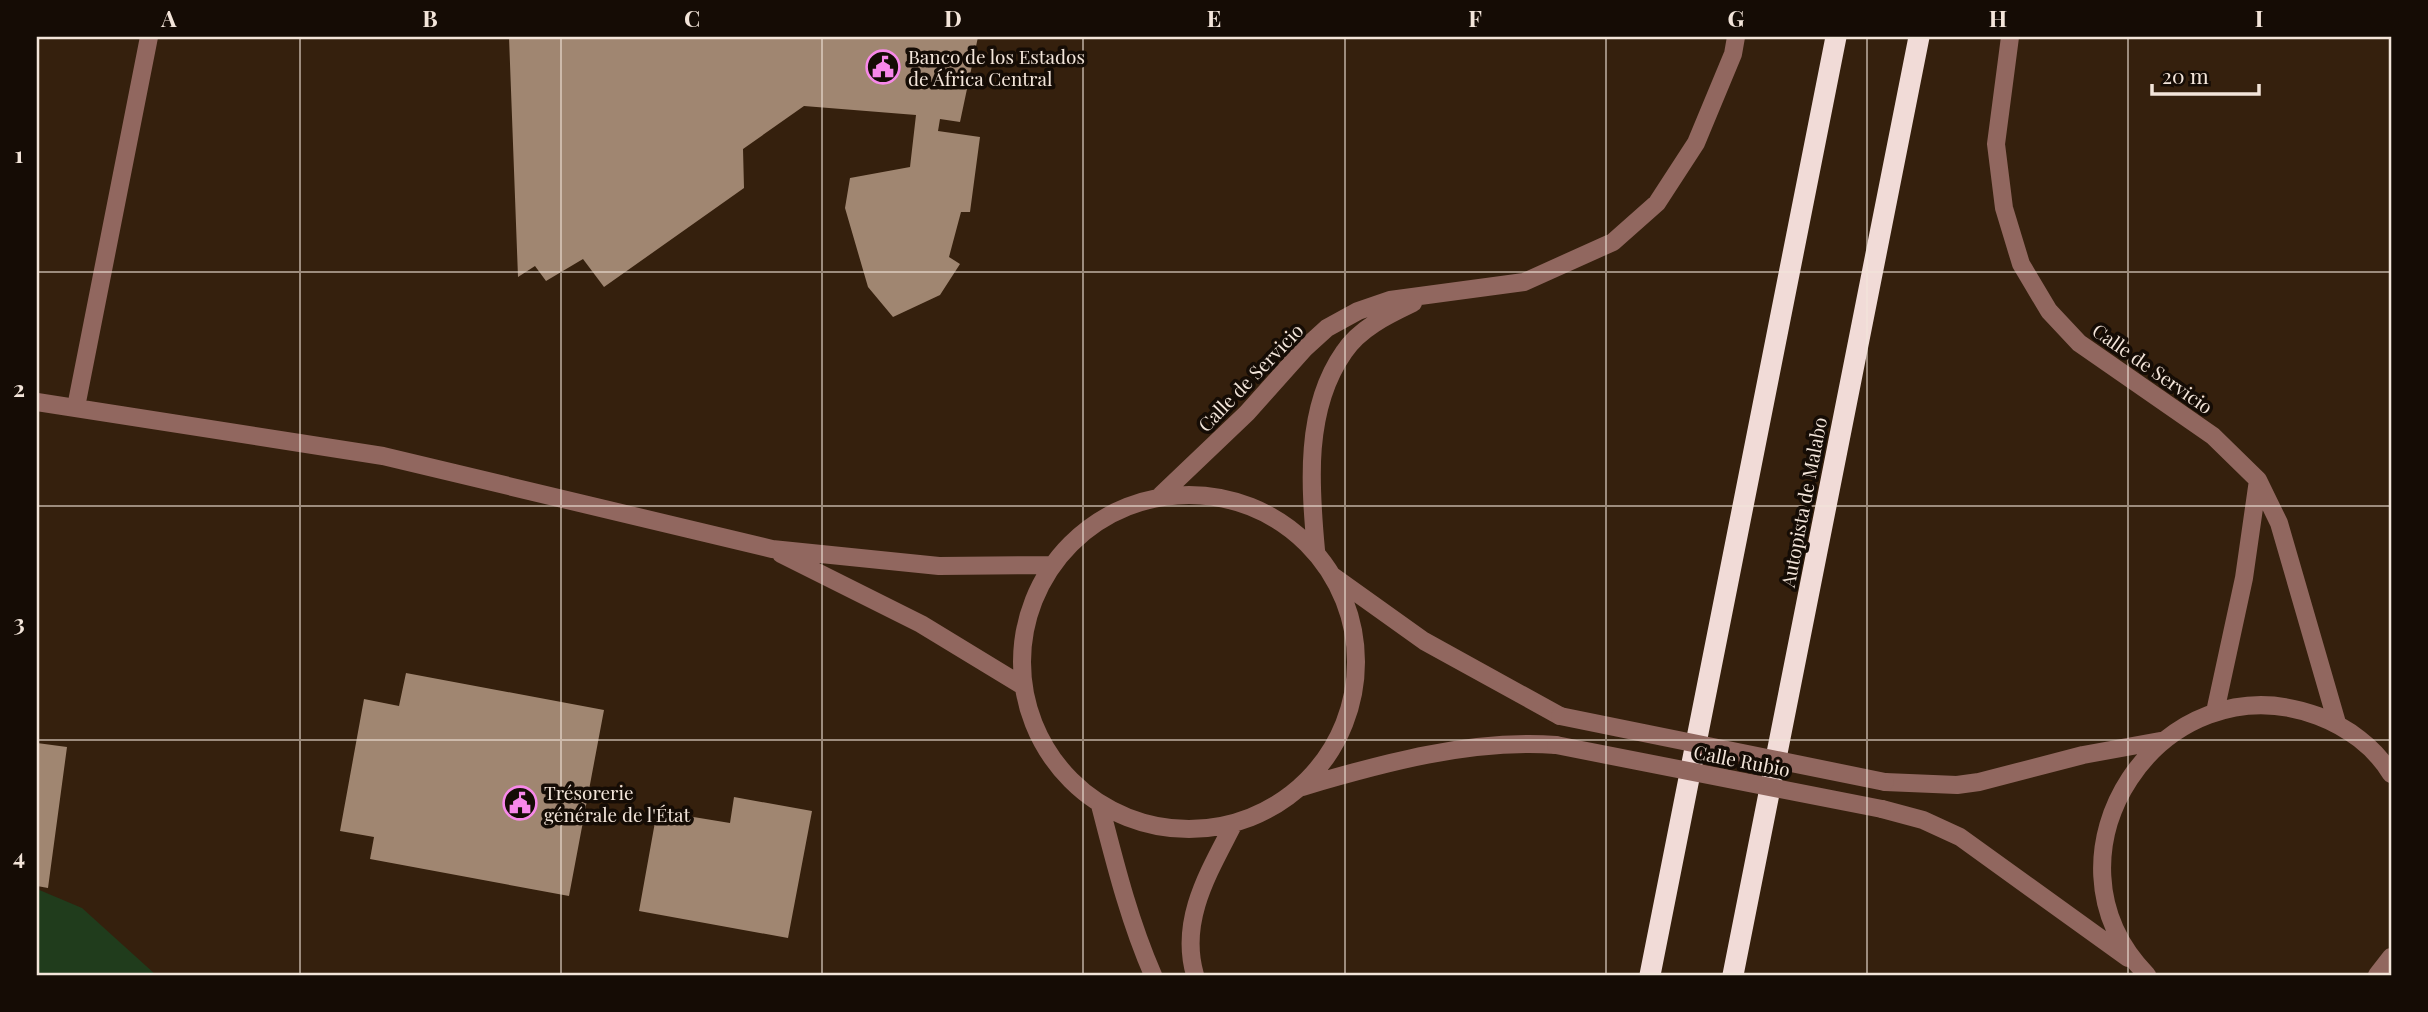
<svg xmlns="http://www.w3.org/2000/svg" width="2428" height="1012" font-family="'Playfair Display',serif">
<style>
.green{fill:#203c1c}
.building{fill:#a08671}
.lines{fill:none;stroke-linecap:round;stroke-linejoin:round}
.minor{stroke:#91675f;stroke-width:18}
.highway{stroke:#f1dbd7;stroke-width:21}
.minor-bridge{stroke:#91675f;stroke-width:18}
.grid{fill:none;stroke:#f3e5da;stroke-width:2;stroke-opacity:0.55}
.labels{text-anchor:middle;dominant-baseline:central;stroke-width:7;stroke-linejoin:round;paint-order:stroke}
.poi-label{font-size:19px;fill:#f3e5da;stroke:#150c05;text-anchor:start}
.street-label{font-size:19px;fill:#f3e5da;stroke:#150c05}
.neatline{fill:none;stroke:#f3e5da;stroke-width:2.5}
.grid-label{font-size:23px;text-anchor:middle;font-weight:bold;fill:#f3e5da}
</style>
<rect width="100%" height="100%" fill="#35200d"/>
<!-- green -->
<path class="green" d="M37,889l45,19 74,67h-119z"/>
<!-- building -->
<path class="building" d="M509,37h469l-18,85 -20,-3 -2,12 42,6 -10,75h-9l-12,45 11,7 -20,31 -47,22 -25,-30 -23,-79 5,-30 60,-11 6,-52 -112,-9 -61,43 1,39 -140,99 -21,-28 -37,22 -11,-15 -17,11z
M406,673l198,37 -35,186 -199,-37 4,-22 -34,-6 24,-132 35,7z
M37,743l30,4 -19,141 -11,-2z
M734,797l78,14 -24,127 -149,-27 18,-100 73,12z"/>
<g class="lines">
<!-- minor -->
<path class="minor" d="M2010,37l-14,107 8,64 17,56 28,47 30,32 134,93 45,44 21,43 58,200
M37,402l346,54 389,93 167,17 112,-1
M76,407l73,-370
M1022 662a167 167 0 1 1 334 0a167 167 0 1 1-334 0Z
M1161,495l86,-82 58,-65 22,-20 31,-17 32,-11 134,-18 89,-40 44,-39 39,-60 37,-89 3,-17
M1316,550c-6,-64 -12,-141 28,-198 16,-24 44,-37 69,-49
M781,554l140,70 102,62
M1333,576l91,65 136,75
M2215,712l29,-134 14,-98
M1885,782l72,3 22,-3 104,-27 77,-14
M1302,787c81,-24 169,-48 254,-42
M1100,805c15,58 29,115 53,170
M1882,809l41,11 37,17 168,121
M1195,975c-16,-55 14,-103 38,-150
M2147,975c-117,-119 14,-318 171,-259 29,11 57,31 73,58
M2377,975l14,-18"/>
<!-- highway -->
<path class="highway" d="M1650,975l186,-938
M1733,975l186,-938"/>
<!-- minor-bridge -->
<path class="minor-bridge" d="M1560,716l325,66
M1556,745l326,64"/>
</g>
<!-- grid -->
<path class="grid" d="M300,37v938M561,37v938M822,37v938M1083,37v938M1345,37v938M1606,37v938M1867,37v938M2128,37v938M37,272h2354M37,506h2354M37,740h2354"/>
<!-- icons -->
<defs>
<symbol id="civic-ring" viewBox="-11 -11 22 22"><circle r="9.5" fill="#150c05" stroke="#f888ea" stroke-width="1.5"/><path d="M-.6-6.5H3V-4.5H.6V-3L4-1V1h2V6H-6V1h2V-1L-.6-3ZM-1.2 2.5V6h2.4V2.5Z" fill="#f888ea"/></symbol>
</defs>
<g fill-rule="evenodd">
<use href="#civic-ring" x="864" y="48" width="38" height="38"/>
<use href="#civic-ring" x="501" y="784" width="38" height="38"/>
</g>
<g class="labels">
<!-- poi labels -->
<g class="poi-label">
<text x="908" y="56">Banco de los Estados<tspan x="908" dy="22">de África Central</tspan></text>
<text x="544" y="792">Trésorerie<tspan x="544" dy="22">générale de l'État</tspan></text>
</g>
<!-- street labels -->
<g class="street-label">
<text transform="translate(2153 368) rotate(35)">Calle de Servicio</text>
<text transform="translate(1250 377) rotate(-46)">Calle de Servicio</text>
<text transform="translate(1803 502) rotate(-79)">Autopista de Malabo</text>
<text transform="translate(1742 760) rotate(11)">Calle Rubio</text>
</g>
</g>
<!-- border -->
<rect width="2428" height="1012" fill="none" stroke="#150c05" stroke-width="77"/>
<!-- scale -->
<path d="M2152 84v10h107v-10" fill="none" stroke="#f3e5da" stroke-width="3.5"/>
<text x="2162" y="84" font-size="21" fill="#f3e5da" stroke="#150c05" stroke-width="5" paint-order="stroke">20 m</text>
<rect x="38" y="38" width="2352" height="936" class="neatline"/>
<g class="grid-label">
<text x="169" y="27">A</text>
<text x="430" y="27">B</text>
<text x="692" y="27">C</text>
<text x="953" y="27">D</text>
<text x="1214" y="27">E</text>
<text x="1475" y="27">F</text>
<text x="1736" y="27">G</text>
<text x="1998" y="27">H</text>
<text x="2259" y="27">I</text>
<text x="19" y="163">1</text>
<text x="19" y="397">2</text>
<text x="19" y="631">3</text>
<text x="19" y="865">4</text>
</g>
</svg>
